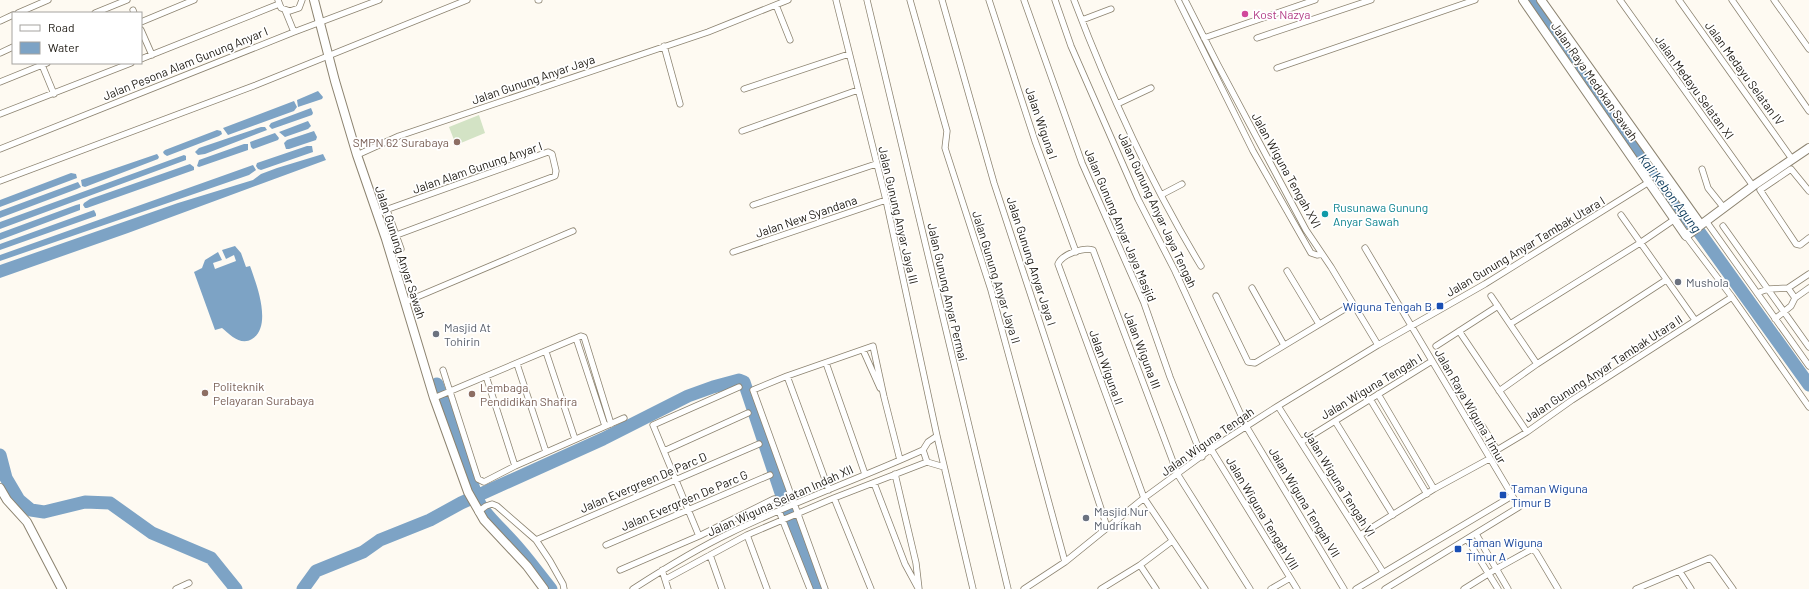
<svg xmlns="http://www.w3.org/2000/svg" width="1809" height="589" font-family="Barlow,sans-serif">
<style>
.green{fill:#d3e3c5}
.water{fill:#7da3c5}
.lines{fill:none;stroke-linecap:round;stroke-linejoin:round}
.river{stroke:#7da3c5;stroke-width:13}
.street-casing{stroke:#8c8370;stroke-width:7}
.secondary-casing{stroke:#8c8370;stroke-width:10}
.street{stroke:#fff;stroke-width:5.5}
.secondary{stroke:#fff;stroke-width:8}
.hotel-dot{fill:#d1479c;stroke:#fff;stroke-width:1.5}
.education-dot{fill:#8d6e63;stroke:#fff;stroke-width:1.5}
.culture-dot{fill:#0f9aa8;stroke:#fff;stroke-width:1.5}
.worship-dot{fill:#6b7280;stroke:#fff;stroke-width:1.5}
.transit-dot{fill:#1a4fb4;stroke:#fff;stroke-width:1.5}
.labels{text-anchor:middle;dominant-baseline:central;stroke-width:3.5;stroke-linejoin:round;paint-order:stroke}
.hotel-label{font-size:12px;fill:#b23c85;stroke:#fff;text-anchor:start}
.street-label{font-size:12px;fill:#1d1912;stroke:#fff}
.education-label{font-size:12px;fill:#785e54;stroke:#fff;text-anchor:start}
.culture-label{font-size:12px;fill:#0d838f;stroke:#fff;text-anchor:start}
.worship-label{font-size:12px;fill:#5b616d;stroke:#fff;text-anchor:start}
.transit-label{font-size:12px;fill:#164399;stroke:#fff;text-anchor:start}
.water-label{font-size:13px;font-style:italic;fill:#073658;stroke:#fff}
</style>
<rect width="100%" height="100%" fill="#fefaf2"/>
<!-- green -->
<path class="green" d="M479,115l6,18 -29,12 -7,-18z"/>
<!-- water -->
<path class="water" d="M318,91l5,6 -1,2 -24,8 -1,-7z
M294,101l3,6 -3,4 -66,24 -5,-7z
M311,108l2,5 -1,2 -40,14 -3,-3 2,-3z
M308,121l3,5 -3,3 -23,8 -6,-5z
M261,127h4l2,3 -62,24 -7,1 -3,-3 4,-4z
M217,130l4,1 1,3 -3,2 -52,20 -3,-2 -1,-2 2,-2z
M314,131l3,6 -1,3 -27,9h-3l-2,-6 3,-3z
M275,133l4,5 -1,2 -25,9 -2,-2 -1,-5z
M244,144h4v6l-49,17 -2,-1 2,-6z
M307,146h5l1,6 -52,18 -3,-1 -2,-3 1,-3z
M157,154l2,3 -1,2 -73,28 -3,-1 -1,-6z
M323,154l3,6 -198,73 -128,45v-13l178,-62 75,-23 8,-6 16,-6z
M184,155l2,1v4l-186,69v-7z
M190,164l4,3v3l-107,38h-2l-2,-3 1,-2 6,-4z
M253,165l3,5 -7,5 -249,86v-6z
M71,173l5,1 1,4 -77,29v-7z
M78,182l3,5 -4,2 -77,29v-7z
M76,205l4,-1v6l-80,30v-7z
M94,210l2,4v2l-96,34v-6z
M235,246l6,7 5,14 4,-1c6,17 23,60 2,73 -11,7 -22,-4 -30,-11l-7,2 -21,-58 8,-4 3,-8 13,-8 4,8 -9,3 2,6 21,-8 -2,-6 -8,4 -4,-9z"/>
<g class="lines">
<!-- river -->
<path class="river" d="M1532,0l154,218 14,15 109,152
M437,384l37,105c4,21 25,37 38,52 14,15 26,32 39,48
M0,455l6,23 13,22 12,10 13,2 41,-10 25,1 42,30 59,25 25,31
M303,589l13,-18 47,-19 17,-12 50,-20 31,-17 142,-64 85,-43 25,-9 26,-7 5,2 40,120 34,87"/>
<defs>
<path id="street" d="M278,0l3,8 9,3 9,-3 3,-8
M538,0h1
M836,0l50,200 51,236 36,153
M867,0l141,589
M910,0l37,131 -2,17 46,142 74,272
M942,0l52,183 113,344
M989,0l46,141 41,111
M1024,0l58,163 62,140 26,74 32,80
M1055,0l16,46 67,153 37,72 71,155 98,163
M1074,0c35,92 76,182 127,266
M1178,0l75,151 58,102 6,2 5,-1
M1185,0l33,65 88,165 25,37 47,78
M1620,0l133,186
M1679,0l113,159
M1732,0l77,111
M1774,0l35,49
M776,5l14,35
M133,10l1,3
M285,10l9,22
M18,13l30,-13
M95,13l32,-13
M1082,20l29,-11
M0,21l13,-6
M141,22l53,-22
M141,30l11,25
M1204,38l111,-38
M1257,38l114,-38
M664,46l16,58
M0,53l13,-6
M141,59l138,-55
M42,65l12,29
M1277,68l198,-68
M0,82l47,-19
M744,89l105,-35
M1117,104l34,-16
M0,114l131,-51
M742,131l116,-41
M0,149l294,-117 85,-32
M357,155l42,-19 309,-104 80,-32
M1702,169l6,19 16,20
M0,181l256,-96 211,-85
M1809,191l-18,-22 -31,21 36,54 4,1 9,-7
M1161,195l21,-11
M753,205l123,-41
M387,210l14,39
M377,213l171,-61 4,2 4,17 -1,5 -169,63
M1621,215l74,105
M1706,221l103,145
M1723,226l86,121
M1686,236l46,61 77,110
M1365,248l154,259 -134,82
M733,252l153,-52
M1287,271l32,53
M1252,288l32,57
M1788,288l7,10
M1757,293l11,-4 20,-1 21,-14
M1216,296l32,66 7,1 98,-59
M1491,296l46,68
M405,302l168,-71
M1775,319l16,-13 4,-8 14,-10
M1510,324l130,-81 35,-24
M1459,331l68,101 45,-32 160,-103
M576,338l29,88
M1436,346l62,-40
M863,350l17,38
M546,352l29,87
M826,363l39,111
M517,364l29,88
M443,370l35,109 6,3 31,-16 109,-48
M486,376l29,90
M787,376l42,114
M1499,391l38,-27 129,-84
M1378,394l56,95
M434,398l147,-62 3,1 1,3 26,84
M1370,399l57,95
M1278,406l105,166
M1335,421l58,94
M1483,427l14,23 30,-18
M1301,442l131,-81
M1211,449l86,140
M923,450l4,12
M664,451l84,-38
M895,474l21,89 3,26
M874,483l31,81 13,24
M834,498l37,91
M779,511l31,78
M478,512l8,-6 6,-2 5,2 39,34 14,21 13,23 1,5
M1476,534l32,55
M747,535l20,54
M1360,535l74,-46 55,-30
M699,536l-46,-111 86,-38
M1467,539l31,50
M536,540l223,-96
M606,545l164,-70
M710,555l12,34
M1140,565l16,24
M620,570l79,-34 75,-37
M662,570l6,19
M1680,572l11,17
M666,579l81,-44 87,-37 93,-36 17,5
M176,589l13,-6
M633,589c31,-20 63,-40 97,-56 63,-31 129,-54 193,-83l5,-8 9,-6
M825,589l-72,-199 34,-14 86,-30 11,51 16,63
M1024,589l41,-27 79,-64 67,-49 67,-43 100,-61 107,-61 164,-102
M1101,589l39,-24 32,-24
M1205,589l-61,-91 -86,-234c4,-10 26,-17 35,-14l85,225 72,114
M1271,589l19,-11
M1356,589l156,-93
M1464,589l32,-20 36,-20 4,3 22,37
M1636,589l74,-31 3,3 20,28"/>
<path id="secondary" d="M314,0l21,81 22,74 29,84 48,159 34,94 16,28 43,46 17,23
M1523,0l163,236 67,-50 56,-38
M1541,0l160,225
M0,488l7,12 20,22 35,67"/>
</defs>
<!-- street casing -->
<use href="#street" class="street-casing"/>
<!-- secondary casing -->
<use href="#secondary" class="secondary-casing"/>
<!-- street -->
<use href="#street" class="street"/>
<!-- secondary -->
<use href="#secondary" class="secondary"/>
</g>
<!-- markers -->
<circle class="hotel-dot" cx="1245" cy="14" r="4"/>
<g class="education-dot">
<circle cx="457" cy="142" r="4"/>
<circle cx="205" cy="393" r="4"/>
<circle cx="472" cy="394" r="4"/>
</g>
<circle class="culture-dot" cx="1325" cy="214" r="4"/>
<g class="worship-dot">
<circle cx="1678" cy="282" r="4"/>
<circle cx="436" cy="334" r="4"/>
<circle cx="1086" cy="518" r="4"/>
</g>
<g class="transit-dot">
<rect x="1436" y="302" width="8" height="8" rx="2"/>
<rect x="1499" y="491" width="8" height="8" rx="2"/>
<rect x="1454" y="545" width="8" height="8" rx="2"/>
</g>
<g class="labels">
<!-- hotel labels -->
<g class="hotel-label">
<text x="1253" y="14">Kost Nazya</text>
</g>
<!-- street labels -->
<g class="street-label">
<text transform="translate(185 63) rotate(-22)">Jalan Pesona Alam Gunung Anyar I</text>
<text transform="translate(1745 73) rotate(54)">Jalan Medayu Selatan IV</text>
<text transform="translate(533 79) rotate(-19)">Jalan Gunung Anyar Jaya</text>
<text transform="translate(1595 81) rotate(55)">Jalan Raya Medokan Sawah</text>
<text transform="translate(1695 87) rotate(54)">Jalan Medayu Selatan XI</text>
<text transform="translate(1042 123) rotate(71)">Jalan Wiguna I</text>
<text transform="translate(477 167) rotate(-19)">Jalan Alam Gunung Anyar I</text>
<text transform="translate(1287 170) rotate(61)">Jalan Wiguna Tengah XVI</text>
<text transform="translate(1158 210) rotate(65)">Jalan Gunung Anyar Jaya Tengah</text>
<text transform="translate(899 215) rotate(77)">Jalan Gunung Anyar Jaya III</text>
<text transform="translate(806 216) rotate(-19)">Jalan New Syandana</text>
<text transform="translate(1121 225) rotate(67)">Jalan Gunung Anyar Jaya Masjid</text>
<text transform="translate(1525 246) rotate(-31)">Jalan Gunung Anyar Tambak Utara I</text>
<text transform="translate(401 252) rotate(72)">Jalan Gunung Anyar Sawah</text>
<text transform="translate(1032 261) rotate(72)">Jalan Gunung Anyar Jaya I</text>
<text transform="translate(997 277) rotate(73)">Jalan Gunung Anyar Jaya II</text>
<text transform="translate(948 292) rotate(77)">Jalan Gunung Anyar Permai</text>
<text transform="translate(1143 350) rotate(69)">Jalan Wiguna III</text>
<text transform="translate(1107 367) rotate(70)">Jalan Wiguna II</text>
<text transform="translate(1603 368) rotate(-33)">Jalan Gunung Anyar Tambak Utara II</text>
<text transform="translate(1371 386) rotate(-31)">Jalan Wiguna Tengah I</text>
<text transform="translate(1471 406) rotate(60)">Jalan Raya Wiguna Timur</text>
<text transform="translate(1207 441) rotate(-35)">Jalan Wiguna Tengah</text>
<text transform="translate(643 482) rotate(-23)">Jalan Evergreen De Parc D</text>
<text transform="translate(1340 483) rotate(58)">Jalan Wiguna Tengah VI</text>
<text transform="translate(684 500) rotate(-23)">Jalan Evergreen De Parc G</text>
<text transform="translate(780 500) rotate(-24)">Jalan Wiguna Selatan Indah XII</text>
<text transform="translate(1305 502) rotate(59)">Jalan Wiguna Tengah VII</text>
<text transform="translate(1263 513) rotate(59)">Jalan Wiguna Tengah VIII</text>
</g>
<!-- education labels -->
<g class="education-label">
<text x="449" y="142" text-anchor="end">SMPN 62 Surabaya</text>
<text x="213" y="386">Politeknik<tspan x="213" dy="14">Pelayaran Surabaya</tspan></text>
<text x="480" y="387">Lembaga<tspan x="480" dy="14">Pendidikan Shafira</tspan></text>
</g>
<!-- culture labels -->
<g class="culture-label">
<text x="1333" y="207">Rusunawa Gunung<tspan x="1333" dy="14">Anyar Sawah</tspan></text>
</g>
<!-- worship labels -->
<g class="worship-label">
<text x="1686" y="282">Mushola</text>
<text x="444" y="327">Masjid At<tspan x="444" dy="14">Tohirin</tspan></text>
<text x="1094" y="511">Masjid Nur<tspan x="1094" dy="14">Mudrikah</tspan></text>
</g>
<!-- transit labels -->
<g class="transit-label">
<text x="1432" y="306" text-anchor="end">Wiguna Tengah B</text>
<text x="1511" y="488">Taman Wiguna<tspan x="1511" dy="14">Timur B</tspan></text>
<text x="1466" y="542">Taman Wiguna<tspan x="1466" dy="14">Timur A</tspan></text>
</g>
<!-- water labels -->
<g class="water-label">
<text transform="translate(1670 193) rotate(53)">Kali Kebon Agung</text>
</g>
</g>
<!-- legend -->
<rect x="12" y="12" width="130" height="52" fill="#ffffff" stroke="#a5a3a0"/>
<rect x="20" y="25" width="20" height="6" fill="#ffffff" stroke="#a5a3a0"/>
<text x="48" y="32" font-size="12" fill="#1d1912">Road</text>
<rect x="20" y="42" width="20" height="12" fill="#7da3c5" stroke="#a5a3a0"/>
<text x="48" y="52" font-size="12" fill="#1d1912">Water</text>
</svg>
